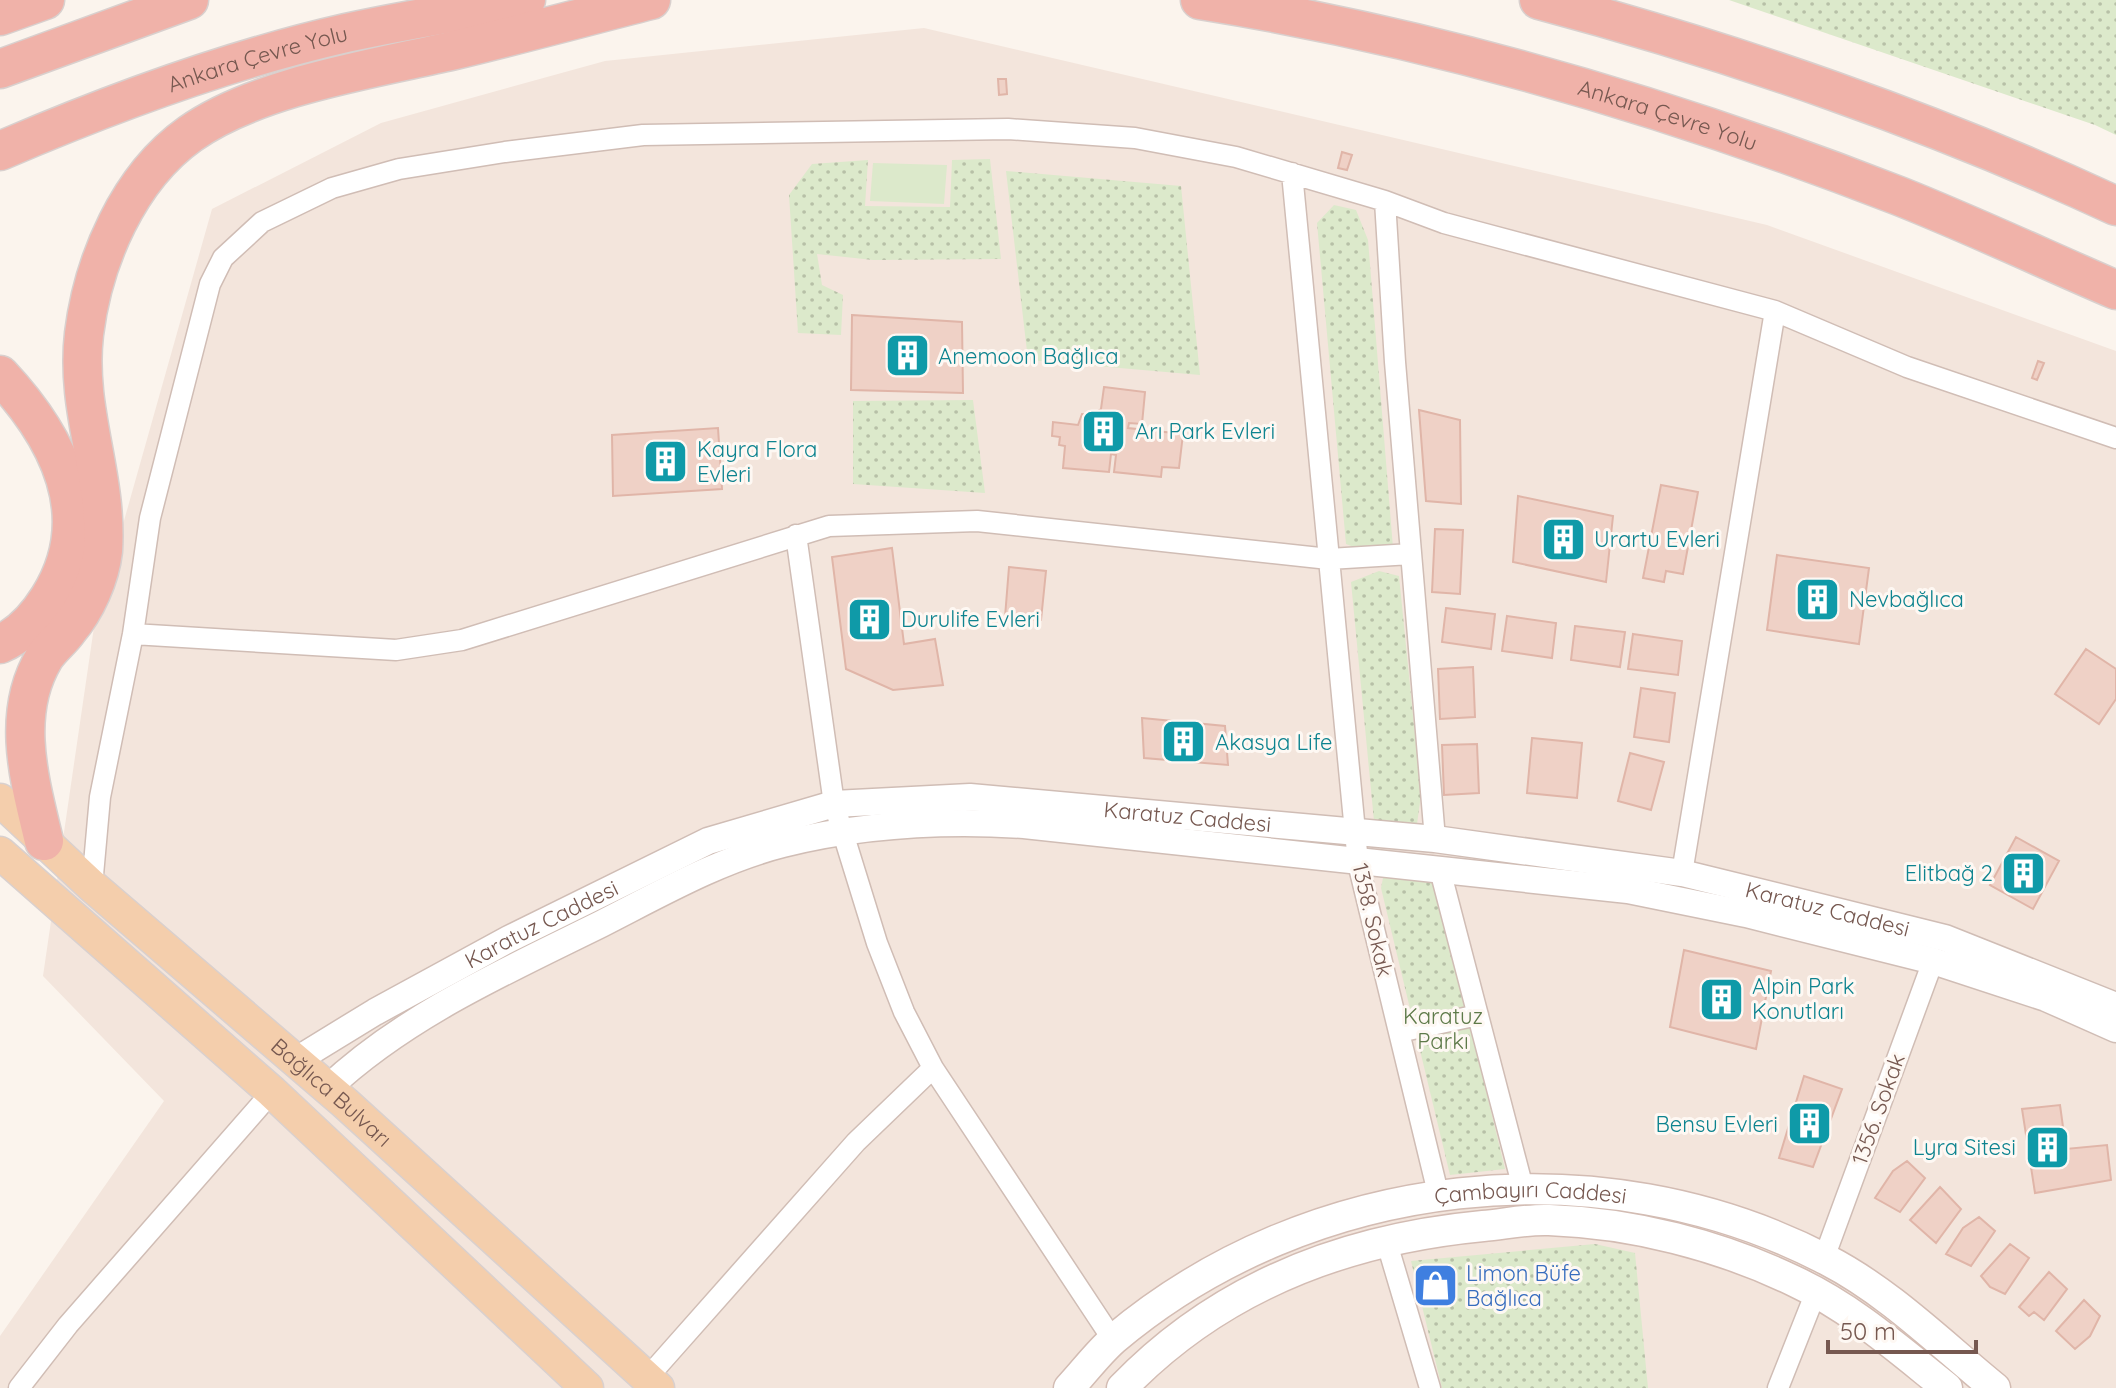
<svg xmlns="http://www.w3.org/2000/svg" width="2116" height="1388" font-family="Quicksand,sans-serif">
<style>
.residential{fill:#f3e5dc}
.grass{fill:url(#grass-dots)}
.garden{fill:#dce9cb}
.building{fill:#efd1c6;stroke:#e0b5a8;stroke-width:2}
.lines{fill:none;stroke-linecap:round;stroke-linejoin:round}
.minor-casing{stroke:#d0bdb5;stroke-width:23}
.tertiary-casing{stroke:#d0bdb5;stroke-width:29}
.secondary-casing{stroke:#d3bcb3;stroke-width:33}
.primary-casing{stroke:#d9d0ce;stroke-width:35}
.motorway-casing{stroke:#d9d0ce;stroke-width:41}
.minor{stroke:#fff;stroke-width:20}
.tertiary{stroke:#fff;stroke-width:26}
.secondary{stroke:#fff;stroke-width:30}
.primary{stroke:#f4ceac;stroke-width:32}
.motorway{stroke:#f0b2a9;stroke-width:38}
.labels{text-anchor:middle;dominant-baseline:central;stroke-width:6;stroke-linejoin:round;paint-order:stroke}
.street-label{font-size:22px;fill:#765850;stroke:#fef8f3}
.culture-label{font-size:22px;fill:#0d838f;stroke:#fef8f3;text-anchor:start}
.park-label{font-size:22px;fill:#5e7a49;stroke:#fef8f3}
.shop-label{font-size:22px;fill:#366cbe;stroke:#fef8f3;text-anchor:start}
</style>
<defs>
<pattern id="grass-dots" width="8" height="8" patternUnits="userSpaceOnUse" patternTransform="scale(2)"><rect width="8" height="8" fill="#dce9cb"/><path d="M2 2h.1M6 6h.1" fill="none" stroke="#b7c0a7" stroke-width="1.8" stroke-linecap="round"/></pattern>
</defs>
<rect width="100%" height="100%" fill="#fbf4ed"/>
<!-- residential -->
<path class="residential" d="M924,28l843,197 349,126v1037h-2116v-52l164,-235 -121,-125 51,-349 118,-418 169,-86 224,-62z"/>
<!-- grass -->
<path class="grass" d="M1729,0h387v135l-21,-10z
M990,159l11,100 -128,1 -56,-6 5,31 21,10 -2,40 -43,-2 -9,-138 23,-31 56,-4 -3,46 85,1 2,-47z
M1006,171l175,15 19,189 -172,-15z
M1334,205l22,5 12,30 25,308 -26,4 -21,-8 -29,-321z
M973,400l12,93 -132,-9v-83z
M1379,571l20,5 22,219 -4,29 -43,-3 -23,-239z
M1384,873l44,3 9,13 68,280 -55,6 -69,-287z
M1595,1244l40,9 13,135h-206l-31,-127z"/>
<!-- garden -->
<path class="garden" d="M873,163l74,2 -3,39 -74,-3z"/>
<!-- building -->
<path class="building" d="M998,79h8l1,15 -8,1z
M1342,152l10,3 -5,15 -9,-2z
M852,315l110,7 1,71 -112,-3z
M2038,361l6,2 -7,17 -5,-2z
M1104,387l41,5 -3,32 -13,-1 -1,5 55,6 -4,34 -17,-1 -1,10 -47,-5 2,-17 -5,-1 -2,18 -46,-4 2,-22 -6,-1 1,-8 -8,-1 1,-14 25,3 4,-11 9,1 10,-6z
M1419,410l41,10 1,84 -35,-3z
M718,428l4,61 -109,7 -1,-61z
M1661,485l37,7 -15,82 -17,-3 -2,11 -21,-4z
M1518,496l95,20 -7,66 -93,-20z
M1435,529l28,1 -3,64 -28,-2z
M892,548l12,96 31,-5 8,46 -50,5 -47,-21 -14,-112z
M1777,555l92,13 -10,76 -92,-14z
M1009,567l37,4 -5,49 -36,-3z
M1446,608l49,6 -4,35 -49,-7z
M1507,616l49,7 -4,35 -50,-7z
M1575,626l50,6 -5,35 -49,-7z
M1633,634l49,7 -4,34 -50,-6z
M2086,649l30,20v30l-17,25 -44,-30z
M1473,667l2,50 -35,2 -2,-50z
M1641,688l34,5 -6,49 -35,-5z
M1142,718l83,8 3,39 -84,-7z
M1532,738l50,5 -5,55 -50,-5z
M1477,744l2,49 -35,2 -2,-50z
M1630,753l34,9 -13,48 -33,-9z
M2016,837l43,24 -26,48 -43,-24z
M1684,950l87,21 -15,78 -86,-22z
M1804,1076l38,13 -29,78 -34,-9z
M2060,1105l6,44 41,-4 4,35 -76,13 -13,-84z
M1907,1161l18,17 -25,34 -25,-14 18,-27z
M1940,1187l21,22 -25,34 -26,-23z
M1979,1217l16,14 -24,35 -25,-12 17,-26z
M2010,1244l19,14 -24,36 -15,-7 -9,-11z
M2049,1272l18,17 -23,31 -10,-8 -5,4 -10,-9z
M2084,1300l16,16 -10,20 -15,13 -19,-18z"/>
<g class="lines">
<defs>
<path id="minor" d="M1292,173l37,386 82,-5
M1385,201l10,161 40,477
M796,535l38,269 43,139 27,69 29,56 180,272
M133,634l263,16 66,-10 367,-114 148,-5 352,38 29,304 80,330
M1440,870l83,318
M1682,873l93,-562
M92,886l8,-89 33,-163 17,-116 60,-234 13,-26 39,-36 70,-34 67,-19 106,-17 138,-17 365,-6 127,9 101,19 149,44 59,22 331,88 132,56 209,71
M1399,1032l79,-17
M1386,1240l44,148
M1824,1258l109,-297
M647,1378l209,-236 77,-74
M19,1388l49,-63 204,-233
M1778,1388l38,-96"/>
<g id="tertiary">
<path id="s1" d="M295,1061l80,-49 134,-73 199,-98 126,-37 136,-7 465,42 247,34 263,65 171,68"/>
<path d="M327,1089c77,-73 179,-118 274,-165 59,-30 118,-64 182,-80 80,-20 160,-24 241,-19l604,65 118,24 187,47 113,37 70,31"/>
</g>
<g id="secondary">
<path id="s2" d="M1069,1388c15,-16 29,-35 45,-49 196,-165 486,-197 713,-79 62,32 114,84 168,128"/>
<path d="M1122,1388c97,-101 224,-149 361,-162 22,-2 45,-7 66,-6 84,3 170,25 245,61 58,27 104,68 153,107"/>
</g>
<g id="primary">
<path id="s3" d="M0,800l92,86 253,217 313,285"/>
<path d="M0,853l272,239 315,296"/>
</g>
<g id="motorway">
<path id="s4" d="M1200,0c238,38 475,109 699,196 73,29 145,63 217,94"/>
<path d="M1539,0c192,51 397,122 577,206"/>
<path d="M0,16l45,-16"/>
<path d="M0,69l189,-69"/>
<path id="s5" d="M0,151c107,-46 232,-92 346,-118 60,-13 120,-23 180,-33"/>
<path d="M0,375c58,62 100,142 49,223 -12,19 -28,37 -49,46"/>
<path d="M44,841c-14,-59 -34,-126 0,-183 6,-10 17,-18 24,-28 18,-21 32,-52 35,-79 5,-77 -28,-140 -19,-217 9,-73 44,-156 106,-200 66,-47 181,-65 261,-83 67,-16 133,-34 200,-51"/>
</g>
</defs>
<!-- minor casing -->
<use href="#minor" class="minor-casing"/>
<!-- tertiary casing -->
<use href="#tertiary" class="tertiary-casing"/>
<!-- secondary casing -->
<use href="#secondary" class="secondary-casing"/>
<!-- primary casing -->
<use href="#primary" class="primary-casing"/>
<!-- motorway casing -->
<use href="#motorway" class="motorway-casing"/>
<!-- minor -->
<use href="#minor" class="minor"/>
<!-- tertiary -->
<use href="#tertiary" class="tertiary"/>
<!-- secondary -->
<use href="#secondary" class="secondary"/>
<!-- primary -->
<use href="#primary" class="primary"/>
<!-- motorway -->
<use href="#motorway" class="motorway"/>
</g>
<!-- icons -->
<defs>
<symbol id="building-square" viewBox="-11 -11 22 22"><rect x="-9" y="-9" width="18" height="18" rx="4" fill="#0f9aa8" stroke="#fef8f3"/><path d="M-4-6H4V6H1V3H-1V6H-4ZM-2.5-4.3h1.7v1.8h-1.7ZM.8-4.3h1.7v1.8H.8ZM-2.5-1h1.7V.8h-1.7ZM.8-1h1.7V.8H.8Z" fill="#fff"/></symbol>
<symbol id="shop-square" viewBox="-11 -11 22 22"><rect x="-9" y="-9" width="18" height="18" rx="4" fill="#3f7fe0" stroke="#fef8f3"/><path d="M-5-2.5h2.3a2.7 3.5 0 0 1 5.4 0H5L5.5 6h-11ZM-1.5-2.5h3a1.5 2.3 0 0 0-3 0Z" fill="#fff"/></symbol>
</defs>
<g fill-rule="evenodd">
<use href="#building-square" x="882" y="330" width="51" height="51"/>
<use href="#building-square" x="1078" y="406" width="51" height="51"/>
<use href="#building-square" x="640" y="436" width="51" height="51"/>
<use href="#building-square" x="1538" y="514" width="51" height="51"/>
<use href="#building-square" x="1792" y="574" width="51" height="51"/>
<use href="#building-square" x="844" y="594" width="51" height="51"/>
<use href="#building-square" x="1158" y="716" width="51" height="51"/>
<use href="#building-square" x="1998" y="848" width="51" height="51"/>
<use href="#building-square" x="1696" y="974" width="51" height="51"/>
<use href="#building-square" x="1784" y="1098" width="51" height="51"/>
<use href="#building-square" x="2022" y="1122" width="51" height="51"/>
<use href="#shop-square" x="1410" y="1260" width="51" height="51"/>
</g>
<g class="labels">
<!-- street labels -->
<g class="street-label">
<text stroke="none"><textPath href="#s5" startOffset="274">Ankara Çevre Yolu</textPath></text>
<text stroke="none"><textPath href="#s4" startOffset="482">Ankara Çevre Yolu</textPath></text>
<text stroke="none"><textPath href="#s1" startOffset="954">Karatuz Caddesi</textPath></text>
<text stroke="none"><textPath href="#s1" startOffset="1602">Karatuz Caddesi</textPath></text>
<text transform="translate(1373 920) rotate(77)">1358. Sokak</text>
<text stroke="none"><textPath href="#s1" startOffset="282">Karatuz Caddesi</textPath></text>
<text stroke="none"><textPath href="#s3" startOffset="442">Bağlıca Bulvarı</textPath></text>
<text transform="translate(1878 1109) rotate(-70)">1356. Sokak</text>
<text stroke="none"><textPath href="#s2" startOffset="518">Çambayırı Caddesi</textPath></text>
</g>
<!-- culture labels -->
<g class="culture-label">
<text x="938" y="356">Anemoon Bağlıca</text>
<text x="1135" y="431">Arı Park Evleri</text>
<text x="697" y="449">Kayra Flora<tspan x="697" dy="25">Evleri</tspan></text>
<text x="1594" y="539">Urartu Evleri</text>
<text x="1849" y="599">Nevbağlıca</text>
<text x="901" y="619">Durulife Evleri</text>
<text x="1215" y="742">Akasya Life</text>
<text x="1993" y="873" text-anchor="end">Elitbağ 2</text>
<text x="1752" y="986">Alpin Park<tspan x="1752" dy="25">Konutları</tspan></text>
<text x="1778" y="1124" text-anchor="end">Bensu Evleri</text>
<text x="2016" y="1147" text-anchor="end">Lyra Sitesi</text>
</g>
<!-- park labels -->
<g class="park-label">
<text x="1443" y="1016">Karatuz<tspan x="1443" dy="25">Parkı</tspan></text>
</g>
<!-- shop labels -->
<g class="shop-label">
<text x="1466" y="1273">Limon Büfe<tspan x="1466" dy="25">Bağlıca</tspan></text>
</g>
</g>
<!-- scale -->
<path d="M1828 1340v12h148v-12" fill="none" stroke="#765850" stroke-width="4"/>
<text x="1840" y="1340" font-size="24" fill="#765850" stroke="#fef8f3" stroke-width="6" paint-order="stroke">50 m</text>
</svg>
